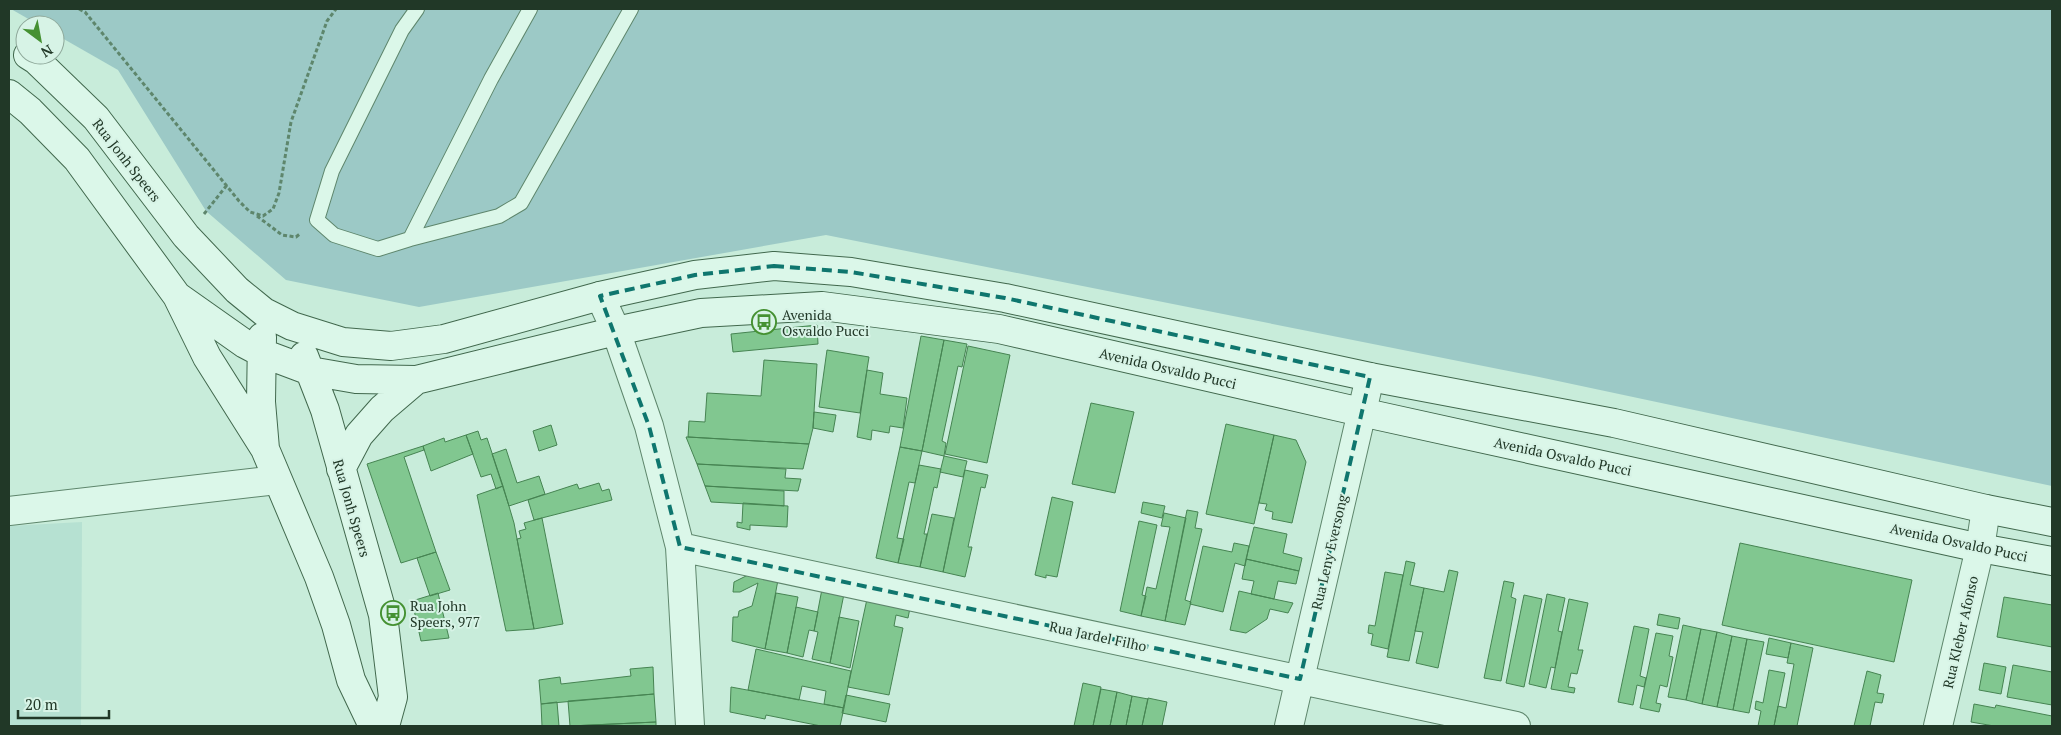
<svg xmlns="http://www.w3.org/2000/svg" width="2061" height="735" font-family="'PT Serif',serif">
<style>
.farmland{fill:#b6e1d2}
.green{fill:#9cc9c6}
.building{fill:#81c790;stroke:#468452}
.lines{fill:none;stroke-linecap:round;stroke-linejoin:round}
.lane-casing{stroke:#5e866c;stroke-width:16}
.street-casing{stroke:#5e866c;stroke-width:30}
.secondary-casing{stroke:#41684d;stroke-width:30}
.path{stroke:#5e866c;stroke-width:3;stroke-dasharray:4 2.5;stroke-linecap:butt}
.lane{stroke:#dbf7e9;stroke-width:14}
.street{stroke:#dbf7e9;stroke-width:28}
.secondary{stroke:#dbf7e9;stroke-width:28}
.marked{fill:none;stroke:#0f766e;stroke-width:4;stroke-dasharray:10 6;stroke-linejoin:round}
.labels{text-anchor:middle;dominant-baseline:central;stroke-width:4;stroke-linejoin:round;paint-order:stroke}
.street-label{font-size:14px;fill:#213827;stroke:#d7f3e6}
.poi-label{font-size:14px;fill:#213827;stroke:#d7f3e6;text-anchor:start}
</style>
<rect width="100%" height="100%" fill="#c8ecda"/>
<!-- farmland -->
<path class="farmland" d="M82,522l-1,204h-72v-200z"/>
<!-- green -->
<path class="green" d="M11,9h2041v477l-513,-109 -713,-142 -407,72 -133,-27 -80,-69 -88,-141 -63,-36v-9h-16z"/>
<!-- building -->
<path class="building" d="M817,325l1,19 -85,8 -2,-18z
M921,336l23,4 -22,111 -22,-4z
M944,340l23,4 -5,23 -4,-1 -16,75 4,2 -2,13 -22,-5z
M968,346l42,9 -23,108 -42,-9z
M827,350l42,7 -9,56 -41,-6z
M764,360l53,4 -4,64 -4,16 -121,-7 1,-16 16,1 2,-29 54,3z
M867,370l16,3 -3,21 27,4 -4,30 -13,-2 -1,7 -17,-3 -1,10 -14,-3z
M1091,403l43,9 -19,81 -43,-9z
M814,412l22,3 -3,17 -20,-4z
M1226,424l48,11 -20,89 -48,-10z
M551,425l6,20 -18,6 -6,-20z
M478,431l3,9 6,-2 16,48 -7,3 -5,-15 -10,3 -15,-42z
M466,435l7,19 -42,17 -8,-25 21,-8 1,4z
M1274,435l22,5 10,22 -14,61 -20,-4 1,-7 -8,-2 2,-6 -8,-1z
M686,437h2l121,7 -6,25 -106,-5z
M423,446l1,4 -20,7 32,95 -35,11 -34,-99z
M900,447l22,4 -7,32 -6,-1 -12,56 7,1 -6,24 -22,-5z
M506,449l11,34 22,-7 6,18 -36,12 -17,-52z
M944,456l23,5 -4,16 -23,-5z
M697,464l89,5 -1,9 16,1 -3,12 -93,-5z
M919,465l22,4 -4,19 -3,-1 -10,47h3l-7,33 -22,-4z
M965,470l23,5 -3,13 -4,-1 -13,60h4l-7,30 -22,-5z
M599,483l3,8 7,-2 3,11 -78,20 -6,-20 49,-16 2,5z
M503,486l11,37 20,106 -28,2 -29,-136z
M705,486l79,5v15l-73,-4z
M1052,497l21,5 -16,75 -11,-2v3l-11,-3z
M1143,502l22,4 -3,12 -21,-5z
M743,503l45,3 -1,21 -37,-2v5l-13,-3v-5l5,1z
M1187,510l11,2 -3,16 7,1 -17,71 6,2 -6,23 -20,-4z
M1164,513l22,5 -21,103 -24,-5 6,-29 9,2 14,-62 -9,-1z
M932,514l22,4 -11,54 -23,-5z
M542,518l21,106 -29,5 -17,-90 4,-1 -2,-7 7,-2 -2,-6z
M1139,521l18,4 -15,70 4,1 -5,20 -21,-5z
M1254,527l33,7 -4,19 19,5 -3,13 -53,-12z
M1234,543l15,3 -4,20 -10,-3 -12,49 -33,-8 13,-58 29,6z
M1740,543l172,37 -18,82 -172,-37z
M436,552l14,38 -20,6 -13,-38z
M1246,559l53,12 -3,13 -18,-3 -4,18 -23,-5 3,-13 -12,-2z
M1406,561l9,2 -5,22 14,3 -15,73 -22,-4z
M1449,570l9,2 -20,96 -22,-5 7,-31 -8,-1 9,-43 20,4z
M1385,572l18,3 -15,74 -17,-4 2,-11 -5,-1 1,-8 6,1z
M750,574l28,6 -13,69 -33,-8 1,-24h5l1,-6 13,-5 6,-23 -18,9h-7l1,-10z
M1504,581l10,2 -3,14 5,2 -15,82 -17,-3z
M822,589l22,5 -14,69 -18,-4 6,-27 -4,-1z
M1239,591l35,8 19,4 -5,10 -18,-4 -3,10 -21,14 -16,-3z
M438,593l11,45 -28,3 -9,-40z
M776,593l22,4 -11,56 -22,-4z
M1547,594l18,4 -7,33 4,1 -7,36 -4,-1 -5,21 -17,-4z
M1524,595l18,4 -18,88 -18,-4z
M2004,597l48,8v42l-55,-10z
M867,599l43,9 -2,10 -12,-3 -2,11 9,2 -14,67 -41,-8z
M1569,599l19,4 -10,47h5l-6,24 -6,-1 -3,14 7,1 -1,5 -23,-4z
M796,607l22,5 -4,19 -5,-1 -6,27 -16,-4z
M1659,614l21,4 -2,11 -21,-4z
M839,617l20,4 -9,47 -20,-5z
M1683,625l18,4 -15,71 -18,-3z
M1634,626l15,3 -9,47 6,2 -2,9 -7,-2 -4,20 -15,-3z
M1701,629l16,3 -15,72 -16,-4z
M1717,632l15,4 -15,71 -15,-3z
M1656,633l17,3 -4,20 4,1 -6,30 -7,-2 -4,18 5,1 -2,8 -19,-4z
M1732,636l15,3 -14,71 -16,-3z
M1769,638l22,5 -3,15 -22,-4z
M1747,639l17,3 -15,71 -16,-3z
M1791,643l22,5 -16,78h-23l4,-20 8,2 8,-44 -7,-1z
M756,649l95,22 -7,37 -20,-4 2,-13 -24,-5 -3,14 -51,-10z
M1984,663l22,4 -5,27 -22,-4z
M2013,665l39,7v33l-45,-8z
M653,667l1,27 -113,10 -2,-24 21,-3 1,7 70,-8 -1,-7z
M1769,670l16,3 -11,53h-16l3,-15 -6,-2 1,-8 7,2z
M1867,671l14,4 -4,18 7,1 -2,9 -7,-1 -5,24h-16z
M1083,683l18,4 -8,39h-19z
M731,687l113,21 -4,18h-19l-55,-11 -1,4 -35,-7z
M1101,689l16,3 -7,34h-17z
M1117,692l15,4 -6,30h-16z
M654,694l2,28 -86,4 -2,-25z
M846,695l44,9 -4,18 -44,-9z
M1132,696l16,3 -6,27h-16z
M1148,698l19,4 -5,24h-20z
M557,702l2,24h-17l-1,-22z
M1974,704l21,4 1,-3 56,11v10h-58l-23,-4z
M656,722v4h-98h12z"/>
<g class="lines">
<defs>
<path id="lane" d="M417,9l-15,21 -70,141 -15,49 17,15 44,14 32,-10 81,-160 39,-70
M410,239l89,-23 22,-13 110,-194"/>
<path id="street" d="M600,296l16,35 33,95 31,121 10,179
M9,511l268,-31
M680,547l836,179
M1289,726l81,-349
M1938,726l42,-178 6,-39"/>
<path id="secondary" d="M28,55l8,5 60,58 90,118 51,54 27,22 28,14 51,16 48,4 53,-7 156,-43 95,-21 79,-9 77,6 154,26 365,79 244,46 372,86 66,13
M9,94l21,17 47,48 100,137 30,61 58,92
M177,296l68,48 17,9 48,18 46,8 60,1 200,-49 85,-18 121,-7 177,23 362,83 619,136 72,13
M262,337l-1,65 4,47 54,128 17,48 15,55 22,46
M304,356l21,54 58,205 10,82 -8,29
M341,469l18,-34 23,-26 34,-29"/>
</defs>
<!-- lane casing -->
<use href="#lane" class="lane-casing"/>
<!-- street casing -->
<use href="#street" class="street-casing"/>
<!-- secondary casing -->
<use href="#secondary" class="secondary-casing"/>
<!-- path -->
<path class="path" d="M79,9l6,3 154,189 11,11 13,4 10,-7 6,-16 12,-71 36,-101 9,-12
M204,214l23,-29
M257,216l25,19 14,2 5,-4"/>
<!-- lane -->
<use href="#lane" class="lane"/>
<!-- street -->
<use href="#street" class="street"/>
<!-- secondary -->
<use href="#secondary" class="secondary"/>
</g>
<!-- marked area -->
<path class="marked" d="M774,266l77,6 154,26 365,79 -70,302 -620,-132 -31,-121 -49,-130 95,-21z"/>
<!-- icons -->
<defs>
<symbol id="bus-ring" viewBox="-11 -11 22 22"><circle r="9.5" fill="#d7f3e6" stroke="#459132" stroke-width="1.5"/><path d="M-5-6H5V4H4V6H2V4H-2V6H-4V4H-5ZM-3.5-4V0h7V-4ZM-3.5 1.2v1.5H-2V1.2ZM2 1.2v1.5H3.5V1.2Z" fill="#459132"/></symbol>
</defs>
<g fill-rule="evenodd">
<use href="#bus-ring" x="750" y="308" width="28" height="28"/>
<use href="#bus-ring" x="379" y="599" width="28" height="28"/>
</g>
<g class="labels">
<!-- street labels -->
<g class="street-label">
<text transform="translate(127 160) rotate(52)">Rua Jonh Speers</text>
<text transform="translate(1168 368) rotate(13)">Avenida Osvaldo Pucci</text>
<text transform="translate(1563 456) rotate(12)">Avenida Osvaldo Pucci</text>
<text transform="translate(352 508) rotate(74)">Rua Jonh Speers</text>
<text transform="translate(1959 542) rotate(12)">Avenida Osvaldo Pucci</text>
<text transform="translate(1329 552) rotate(-77)">Rua Leny Eversong</text>
<text transform="translate(1960 632) rotate(-77)">Rua Kleber Afonso</text>
<text transform="translate(1098 636) rotate(12)">Rua Jardel Filho</text>
</g>
<!-- poi labels -->
<g class="poi-label">
<text x="782" y="314">Avenida<tspan x="782" dy="16">Osvaldo Pucci</tspan></text>
<text x="410" y="605">Rua John<tspan x="410" dy="16">Speers, 977</tspan></text>
</g>
</g>
<!-- border -->
<rect width="2061" height="735" fill="none" stroke="#213827" stroke-width="20"/>
<!-- north arrow -->
<g transform="translate(40 40) rotate(148)"><circle r="24" fill="#d7f3e6" stroke="#8ea89a"/>
<path d="M0-4L9 19L0 12L-9 19Z" fill="#459132"/>
<text y="-8" font-size="14" font-weight="bold" text-anchor="middle" fill="#213827">N</text>
</g>
<!-- scale -->
<path d="M18 710v8h91v-8" fill="none" stroke="#213827" stroke-width="2.5"/>
<text x="25" y="710" font-size="15" fill="#213827" stroke="#d7f3e6" stroke-width="4" paint-order="stroke">20 m</text>
</svg>
